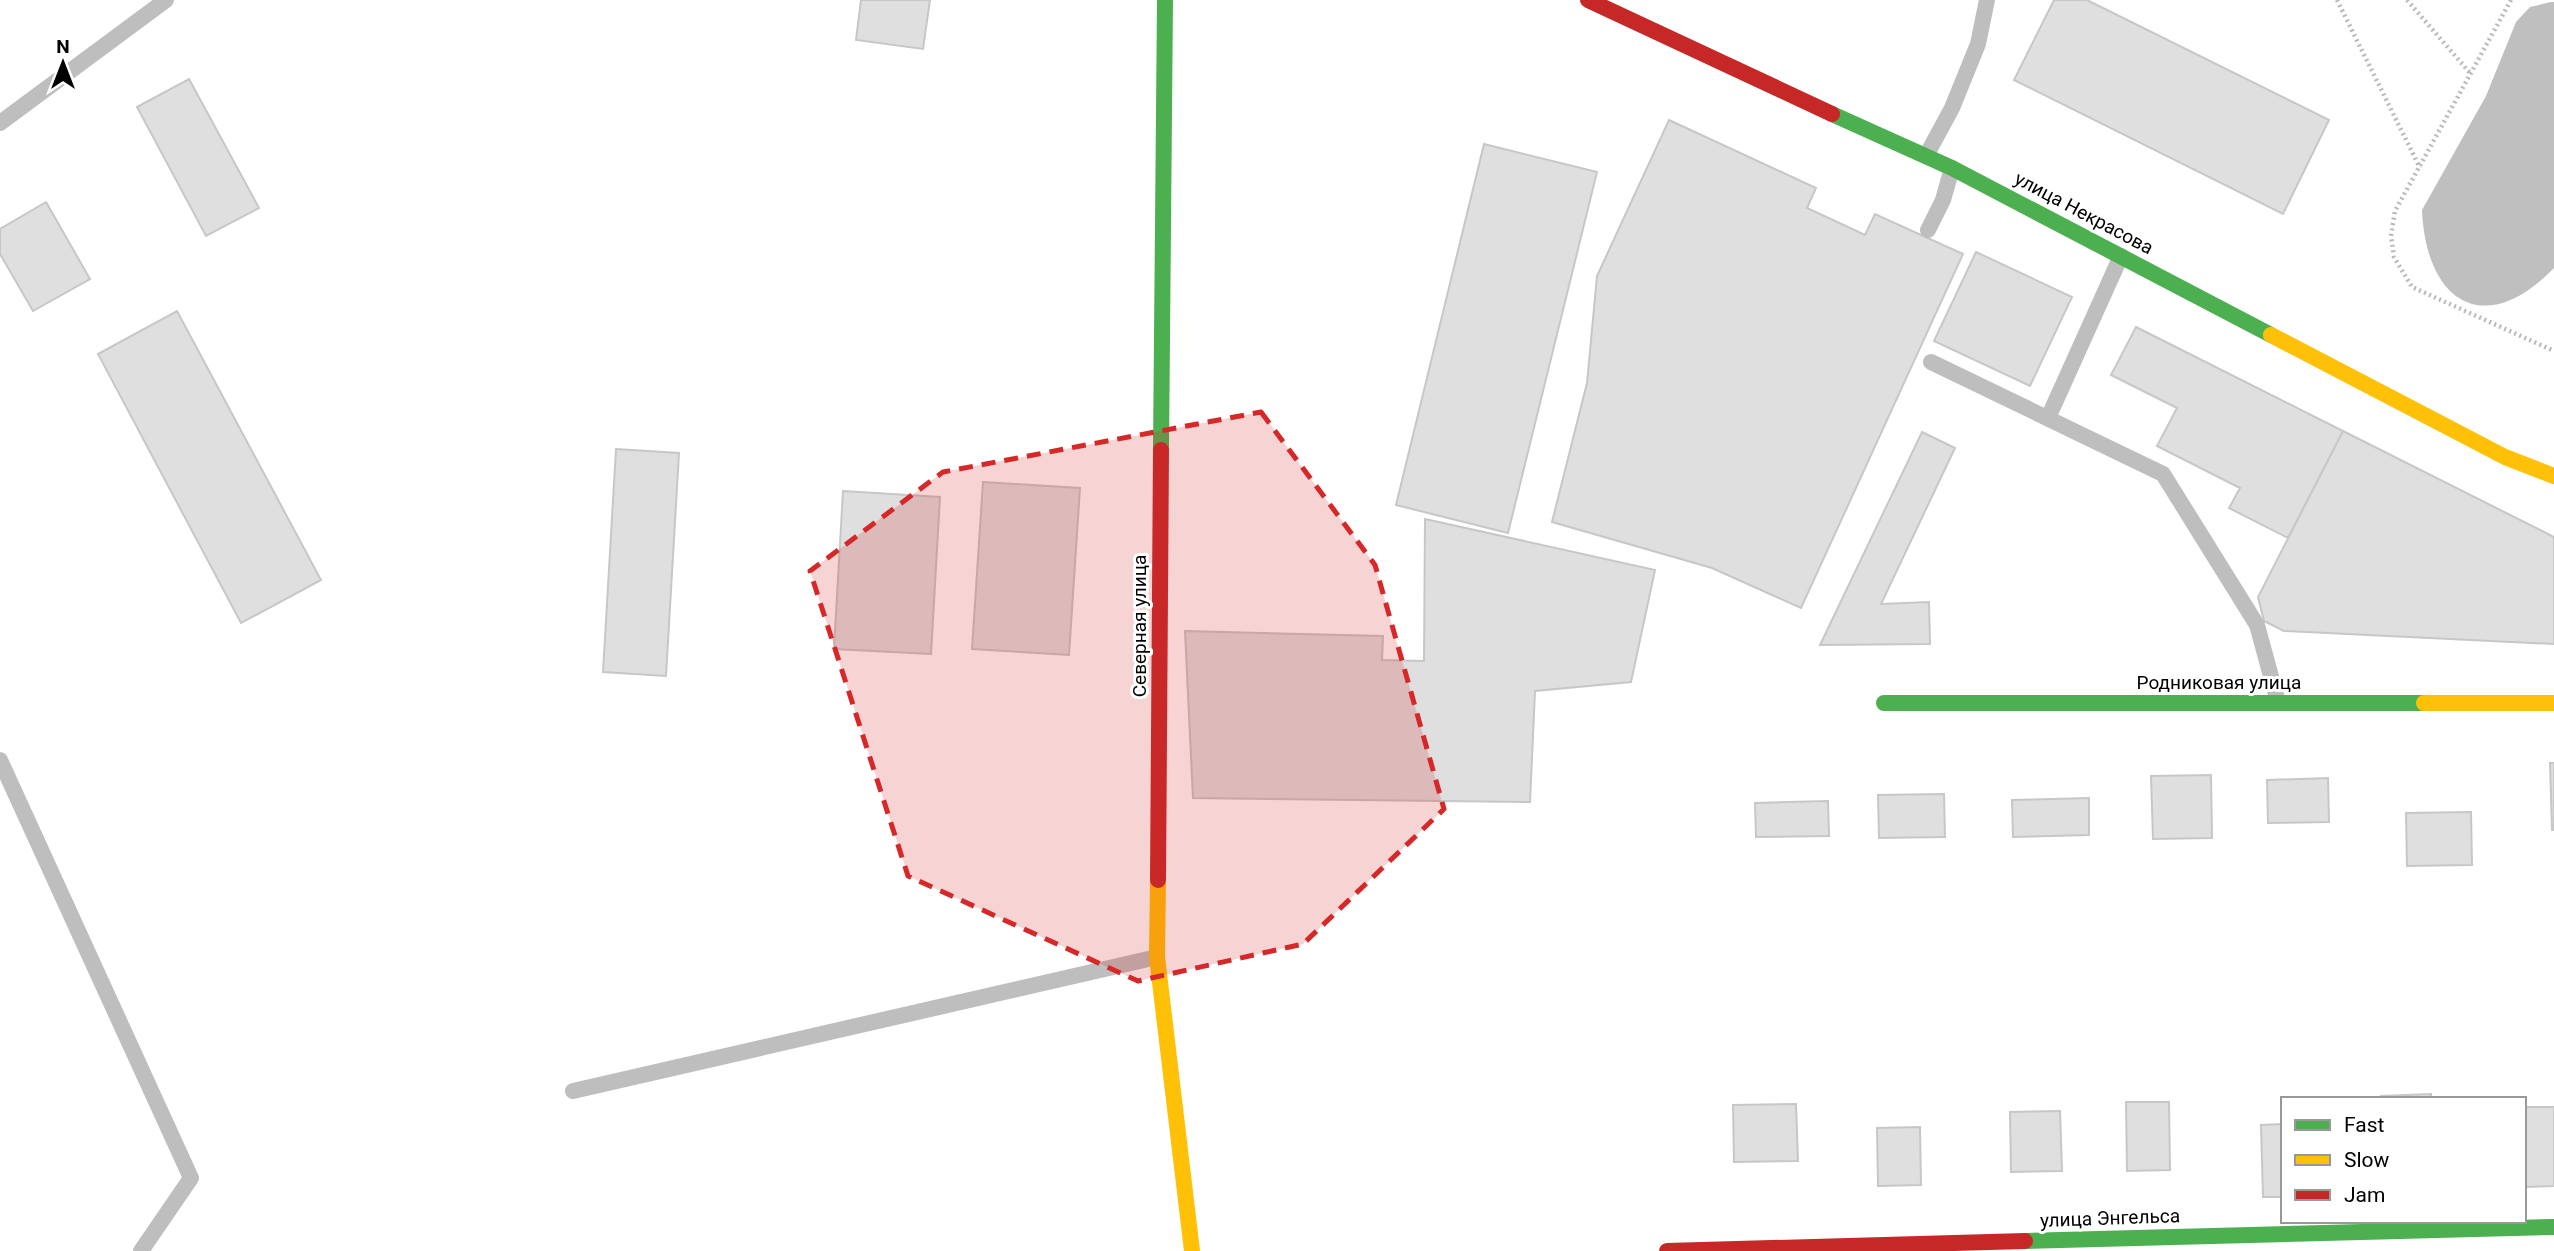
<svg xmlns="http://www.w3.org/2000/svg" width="2554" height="1251" font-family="Roboto,sans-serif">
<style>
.water{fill:#bfbfbf}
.building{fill:#dfdfdf;stroke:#c7c7c7;stroke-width:2}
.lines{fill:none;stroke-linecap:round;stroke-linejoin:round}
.path{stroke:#b9b9b9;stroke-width:4.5;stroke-dasharray:2 3.5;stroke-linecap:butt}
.lane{stroke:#bebebe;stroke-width:16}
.fast{stroke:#4caf50;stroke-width:16}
.slow{stroke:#ffc107;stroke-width:16}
.jam{stroke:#c62828;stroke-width:16}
.marked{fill:#d62828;fill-opacity:0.2;stroke:#d62828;stroke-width:5;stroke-dasharray:14 9;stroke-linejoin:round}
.labels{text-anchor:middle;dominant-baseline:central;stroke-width:6;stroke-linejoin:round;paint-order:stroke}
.street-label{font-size:19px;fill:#000;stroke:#fff}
</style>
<rect width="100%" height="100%" fill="#fff"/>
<!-- water -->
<path class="water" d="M2551,2h3v266c-70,72 -128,34 -132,-58l64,-114 30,-74 14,-15z"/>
<!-- building -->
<path class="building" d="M861,0h69l-7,49 -67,-9z
M2054,0h33l242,120 -46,94 -269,-134z
M189,79l70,129 -53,28 -69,-129z
M1669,120l147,68 -9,20 58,27 10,-21 88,40 -162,354 -89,-40 -160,-46 35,-139 10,-107z
M1484,144l113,28 -89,361 -112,-28z
M46,202l44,77 -57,32 -33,-57v-25z
M1976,252l96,45 -42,89 -96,-45z
M177,311l144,269 -80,43 -143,-269z
M2136,327l207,104 -55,107 -59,-30 11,-20 -83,-42 20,-38 -66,-33z
M2343,431l211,106v107l-270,-13 -20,-10 -6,-24z
M1922,432l33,16 -74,156 48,-2 1,42 -110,1z
M616,449l63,4 -13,223 -63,-4z
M983,482l97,6 -11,167 -97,-6z
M843,491l97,6 -9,157 -97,-5z
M1425,519l230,51 -24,112 -96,9 -5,111 -337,-4 -8,-167 198,5 -1,24 42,1z
M2550,763h4v67h-2z
M2211,775l1,63 -59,1 -2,-63z
M2328,778l1,44 -61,1 -1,-43z
M1944,794l1,43 -66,1 -1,-43z
M2089,798v37l-76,2 -1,-37z
M1828,801l1,35 -73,1 -1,-34z
M2471,812l1,53 -65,1 -1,-53z
M2431,1094v5h-50v-3z
M2126,1102h43l1,68 -43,1z
M1796,1104l2,57 -64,1 -1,-57z
M2524,1107h30v79l-30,1z
M2060,1111l2,60 -51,1 -1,-60z
M2283,1124v73h-20l-2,-72z
M1920,1127l1,58 -43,1 -1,-58z"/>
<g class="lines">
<!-- path -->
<path class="path" d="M2337,0l83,168
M2407,0l63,73
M2511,0l-116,211 -4,25 3,21 18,30 142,64"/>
<!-- lane -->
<path class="lane" d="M0,123l166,-123
M1926,156l26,-48 26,-64 9,-44
M1928,230l15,-30 9,-32
M1931,362l232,112 94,151 21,77
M2048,418l73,-162
M0,760l191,418 -50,73
M573,1091l584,-134"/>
<!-- fast -->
<path class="fast" d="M1832,114l120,54 319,167
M1161,450l4,-450
M1884,703h540
M2025,1241l529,-14"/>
<!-- slow -->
<path class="slow" d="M2271,335l234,122 49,19
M2424,703h130
M1158,880l-1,77 35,294"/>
<!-- jam -->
<path class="jam" d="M1588,0l244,114
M1158,880l3,-430
M1667,1251l358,-10"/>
</g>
<!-- marked area -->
<path class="marked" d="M1261,412l114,153 69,244 -141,135 -165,37 -230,-105 -98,-305 133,-99z"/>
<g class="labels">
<!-- street labels -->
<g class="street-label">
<text transform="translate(2084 213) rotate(28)">улица Некрасова</text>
<text transform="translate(1139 626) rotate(-90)">Северная улица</text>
<text x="2219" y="682">Родниковая улица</text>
<text transform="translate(2110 1218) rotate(-2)">улица Энгельса</text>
</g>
</g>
<!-- legend -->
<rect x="2281" y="1097" width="245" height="126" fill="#ffffff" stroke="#999999" stroke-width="2"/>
<rect x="2295" y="1120" width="35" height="10" fill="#4caf50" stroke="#999999" stroke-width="2"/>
<text x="2344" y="1132" font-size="21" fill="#000000">Fast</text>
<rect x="2295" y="1155" width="35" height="10" fill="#ffc107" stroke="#999999" stroke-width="2"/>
<text x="2344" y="1167" font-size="21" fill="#000000">Slow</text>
<rect x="2295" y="1190" width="35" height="10" fill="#c62828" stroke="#999999" stroke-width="2"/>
<text x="2344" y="1202" font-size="21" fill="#000000">Jam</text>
<!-- north arrow -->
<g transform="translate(63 63)" stroke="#ffffff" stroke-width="5" paint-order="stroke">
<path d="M0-5L12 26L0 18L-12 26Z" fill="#000000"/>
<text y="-10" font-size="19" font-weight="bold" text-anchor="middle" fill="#000000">N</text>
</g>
</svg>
